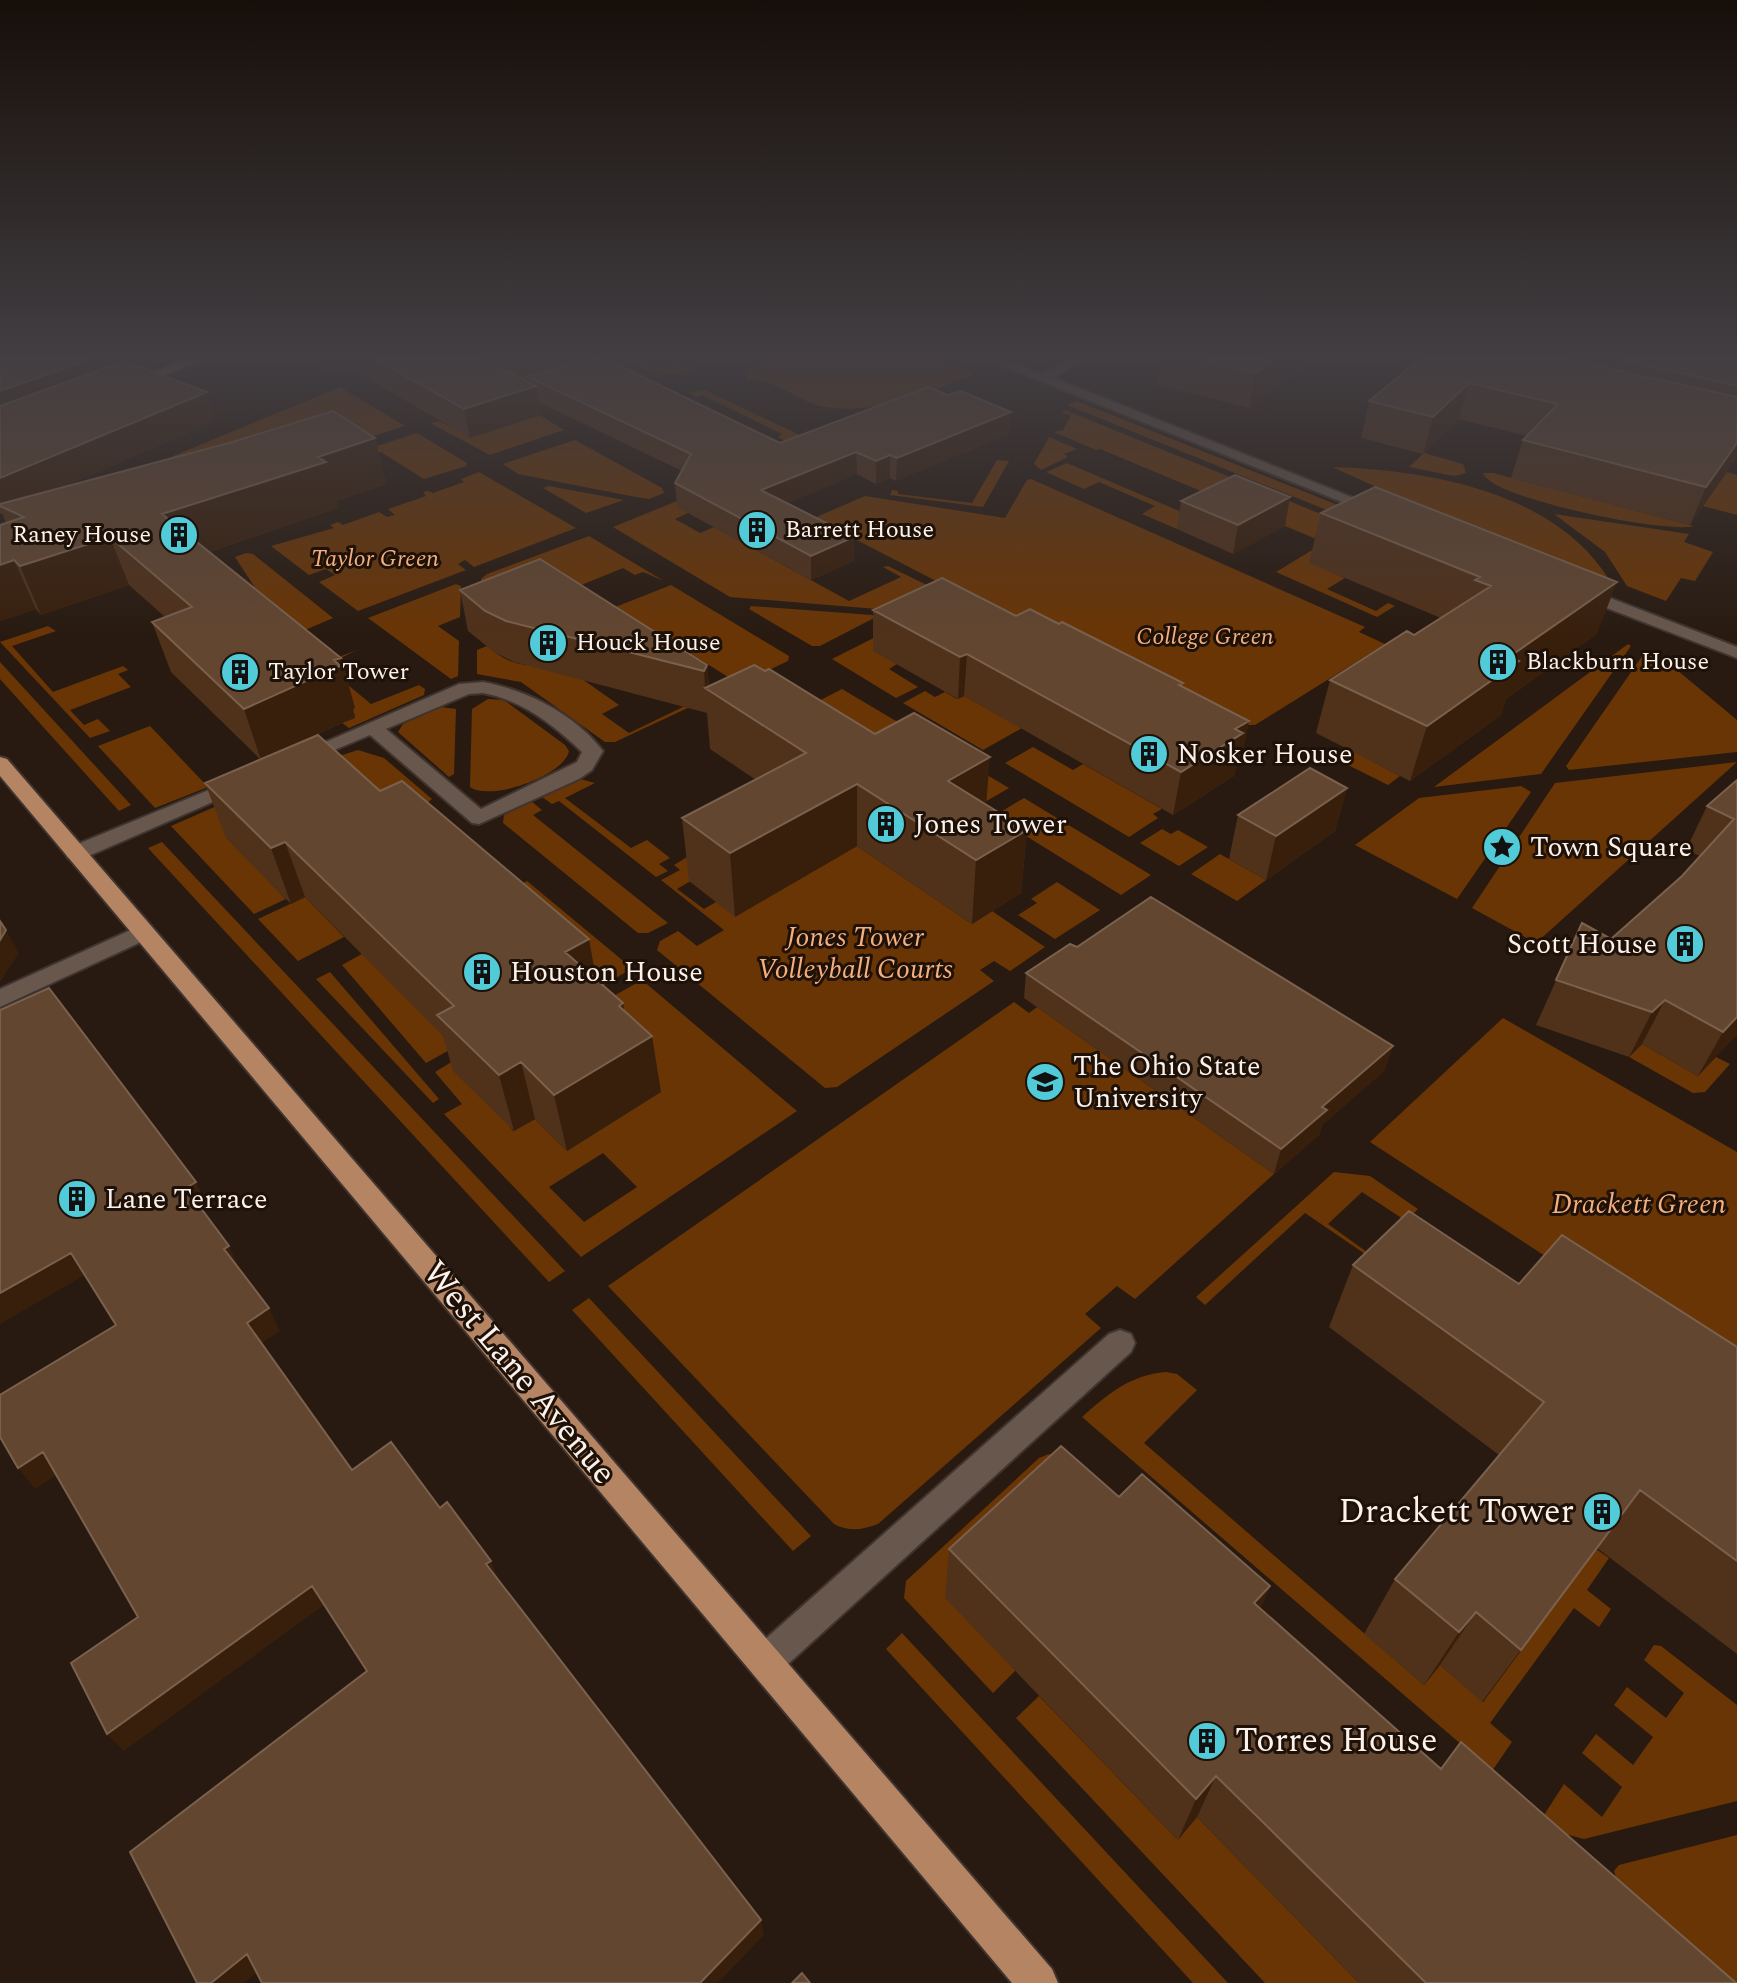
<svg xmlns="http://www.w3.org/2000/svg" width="1737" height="1983" font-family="Spectral,serif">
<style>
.green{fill:#6a3505;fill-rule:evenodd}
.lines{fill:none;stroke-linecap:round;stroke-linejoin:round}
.minor-casing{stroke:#3f3430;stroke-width:4}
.major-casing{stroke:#3f3430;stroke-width:4}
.minor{fill:#68574c;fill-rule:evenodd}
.major{fill:#b58463;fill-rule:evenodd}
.wall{fill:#50311a}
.shaded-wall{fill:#381f0c}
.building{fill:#624630;stroke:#7a614e;stroke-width:2}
.labels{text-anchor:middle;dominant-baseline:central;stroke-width:6;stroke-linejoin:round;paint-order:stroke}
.far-poi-label{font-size:24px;fill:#fcf1eb;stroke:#1e1108;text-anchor:start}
.far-park-label{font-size:24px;font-style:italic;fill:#f5ae7d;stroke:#1e1108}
.poi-label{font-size:28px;fill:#fcf1eb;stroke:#1e1108;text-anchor:start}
.park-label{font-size:28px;font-style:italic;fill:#f5ae7d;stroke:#1e1108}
.near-street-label{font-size:34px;fill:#fcf1eb;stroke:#1e1108}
.near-poi-label{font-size:34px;fill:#fcf1eb;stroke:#1e1108;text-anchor:end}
</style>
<rect width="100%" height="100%" fill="#281a10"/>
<!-- green -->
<path class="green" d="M465,359h78l26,7 -55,18z
M621,359h24l19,9 11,-4 -10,-5h32l-14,5 13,6c-30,9 -49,2 -75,-11z
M767,359h172l36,15c-48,18 -95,41 -149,33 -29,-4 -49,-30 -80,-27l1,-10z
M340,387l65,39 -349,112 -25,-23z
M705,390l95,45 -10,8 -12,-6 4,-3 -80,-39 -6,2 -8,-4z
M1077,401l464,185 -9,7 -465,-188z
M1065,410l273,111 2,3 -26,14 -214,-89 -4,1 -42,-18 9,-2 8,-15 -9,-2z
M540,415l24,15 -74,25 -60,-32 9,-2 19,10 8,-2 11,7z
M417,433l50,30 -1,3 -42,13 -43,-27 -9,2 -7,-4z
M1049,437l28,12 -13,5 4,3 -27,13 -7,-6z
M575,440l87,48 2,5 -15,6 -13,-2 -118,-23 -15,-10z
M1424,453l39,11 3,9 -12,3 -45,-9z
M997,460l12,1 -26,46 -93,-12 2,-5 6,1v3l74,9z
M1067,463l131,56 -21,10 -35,-15 13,-8 -56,-24 -15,7 -38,-17z
M1332,467c95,3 221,24 276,111l-209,-81z
M479,472l97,56 -102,39 -9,-7 -7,4 8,6 -108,41 -39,-29 16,-7 -9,-6 -17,6 -38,-29 63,-18 -4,-3 8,-3 5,3 36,-13 8,5 8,-2 -7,-6 38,-13 -3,-4 5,-1 5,2 31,-11 -3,-3z
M1727,472l10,3v40l-34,-9z
M1483,473h10l201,53c-25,8 -203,-27 -211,-53z
M1031,479l334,148 -6,5 26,12 -130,81h-40l-401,-207 51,-22 140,22 22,-38z
M549,486l75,14 -38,13 -43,-25z
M682,499l17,9 -24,11 25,14 14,-6 135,74 52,-24 -18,-10 5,-1 45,22 -44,22 -159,-13 -117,-70z
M1554,514l135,20 -5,8 29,10 -18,29 -14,-3 -15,23 -39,-15 -22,-34z
M589,536l75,45 -21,-9 -8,3 -12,-7 -127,52 -16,-12 1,-29 6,-5z
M1332,538l-19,26 32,14 -18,11 49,22 12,-8 7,3 -18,11 -101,-45z
M246,553l7,1 80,64 -28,12 28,20 -12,5 -41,-29 -45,-69z
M456,584l5,2 -1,31 -22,9 21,15 -1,35 -7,3 -83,-61z
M671,585l118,71 -1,5 -49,23 -52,-33 -28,14 -79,-44z
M751,606l121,9 4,2 -56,29h-8l-63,-37z
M937,606l-40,58 -8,5 29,18 -22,11 -64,-39z
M48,626l8,5 -44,15 41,46 70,-26 5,4 -10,4 13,13 -61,23 14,15 14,-6 12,12 -20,7 -90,-96z
M1628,644l3,2 -90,128 -107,13z
M487,646c22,19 42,24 68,14l64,45 -17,9 27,19 60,-29 3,2 -77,36h-10l-84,-60 -44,-8v-24z
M357,650l-32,16 46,38 48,-19 6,4 -1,6 -75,33 -7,-5 13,-5 -7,-7 6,-2 -46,-40z
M1645,652l20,8 72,60v32l-168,18 -3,-4z
M0,662l131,143 -12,6 -119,-132z
M842,689l167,99 -31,18 -169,-100z
M925,691l10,6 10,-5 12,7 7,-3 58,32 -39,22 -80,-47z
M488,699l16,1 61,45 4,6c-4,24 -78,51 -99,36l2,-78z
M441,707l15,2 -2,65 -5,3 -51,-45 5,-8z
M150,726l58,61 -53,21 -57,-62z
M1033,747l40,23 10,-6 79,45 -9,5 5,4 -29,19 -124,-74z
M1345,747l55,29 -12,9 -56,-28z
M358,750l26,8 48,41 -5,4 -200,35 59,61 -32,15 -83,-88 137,-60z
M1737,762l-201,181 -64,-35 83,-125z
M580,779l15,4 -30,15 66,50 16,-8 23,18 -11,6 9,7 -12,6 -97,-76 -7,3 -10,-7z
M1521,786l10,6 -74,107 -102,-54 64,-47z
M1024,798l127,77 -30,20 -127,-79z
M531,801l11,9 -9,5 135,108 -20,10h-10l-135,-110 1,-8z
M1162,829l9,5 7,-4 30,17 -29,19 -39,-23z
M162,842l403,429 -16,11 -401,-434z
M857,846l115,78 20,-13 53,36 -35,24 -16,-10 -14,9 14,11 -157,106 -12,1 -168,-138 3,-9 18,-10 19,15 27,-16 -63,-50 19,-10 -6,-5 13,-8 19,15 -29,17 27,20 12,-7 20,14z
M1220,854l46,26 -29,21 -46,-27z
M527,881l100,83 -1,8 -33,19 -102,-91z
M1057,882l43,28 -45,29 -37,-24 19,-12 -6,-4z
M305,897l39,40 -46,24 -40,-42z
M369,950l86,97 -29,16 -84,-98z
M330,972l109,127 -6,4 -117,-124z
M642,980l155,131 -216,146 -137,-143 18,-10 -27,-32 28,-17 50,76 22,-12 31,31 28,-143zM603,1153l34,34 -53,35 -35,-35z
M1014,1002l15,11 8,-6 237,167 -139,125 -18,-13 -32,28 16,14 -223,196c-17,6 -28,8 -44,0l-226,-238z
M1503,1018l234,134v229l-367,-239z
M1642,1044l56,32 18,-19 14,7 -25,28 -12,1 -64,-36z
M1334,1172l36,4 48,33 -12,12 -44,-29 -34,32 43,31 -3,1 -63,-43 -100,92 -9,-8z
M589,1298l222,238 -18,15 -221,-241z
M1166,1372l11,2 20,16 -53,53 280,242 16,-20 43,37 113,-153 13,9 -22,32 24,19 -12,18 -25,-19 -84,115 22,19 -20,29 -410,-354c26,-23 48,-42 84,-45z
M1049,1454l7,3 -41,214 -22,22 -89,-95 2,-17 133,-123z
M902,1633l326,350h-35l-307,-334z
M1654,1645l7,1 76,59v96l-153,38 -19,-5 -21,-19 20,-31 38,33 20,-30 -40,-34 14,-19 37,31 20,-28 -39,-32 13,-18 39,31 18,-25 -40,-33z
M1039,1696l138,143 20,-22 162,166h-94l-249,-265z
M1737,1835v148h-2l-118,-103 -3,-9 5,-6z"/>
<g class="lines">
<defs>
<path id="minor" d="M986,359h19l37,15 25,-15h16l-29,19 332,133 -14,3z
M1579,586l158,61v11l-164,-63 -3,-4z
M483,682c44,8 92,32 120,69l-11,19 -13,9 -100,45 -7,-1 -102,-88 -62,26 -7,2 -10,-6 168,-73zM483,693c39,7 71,32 99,59l-5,10 -96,47 -95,-80 83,-35z
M238,778l10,6 -3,4 -161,70h-16l-3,-5 3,-5z
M144,924l8,3 3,5 -3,5 -152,70v-18z
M1120,1330l11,4 4,9 -4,9 -354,322 -12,6 -12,-6 -6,-12 6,-12 356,-316z"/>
<path id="major" d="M186,359h19l-70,28 -12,-3z
M0,757l7,2 1045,1210 6,14h-46l-1012,-1207z"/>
</defs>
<!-- minor casing -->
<use href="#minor" class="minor-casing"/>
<!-- major casing -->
<use href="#major" class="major-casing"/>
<!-- minor -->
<use href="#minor" class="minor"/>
<!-- major -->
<use href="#major" class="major"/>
</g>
<!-- wall -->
<path class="wall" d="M0,359l110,7 106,55 -156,67 315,-50 11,46 -50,17 2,7 -129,44 132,106 14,50 -2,1 2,8 -54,25 79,49 209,148 7,41 27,23 1,7 37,82 -94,59 -32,-32 -21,12 -61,-60 -10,-35 -138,-139 -14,7 -65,-66 -21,-55 55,-24 -89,-87 -19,-50 13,-5 -36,-32 -88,30 -5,-6 -36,12v-96l6,-2 -4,-10 -2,1z
M310,359h173l46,24 -1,-6 252,66 229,-9 -113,47 -6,-3 -14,6 -19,-10 -70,29 67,58 -43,19 -134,-73 -2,-24 7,-12 -144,-69 2,13 -70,23 -122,-71 -15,6z
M1162,359h152l-65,49 -91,-23z
M1420,359h317v98l-47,68 -179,-47 12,-38 4,-4 -68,-17 -36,35 -62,-16 8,-37z
M1375,487l222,147 -91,65 -5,16 -91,66 -94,-48 14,-53 84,-45 27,-17 -132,-55 12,-50z
M1181,501l104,25 -52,28 -56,-25z
M460,590l247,75 2,21 277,119 41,25 -6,63 -49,31 -115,-78 -122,71 -46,-36 -7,-63 74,-38 -46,-31 -3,-36 -193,-51 -20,-10 -26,-21z
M873,610l143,6 43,8 190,97 -9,42 -4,3 -2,10 -61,39 -209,-119 -6,3 -85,-48z
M1737,780v254l-39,42 -56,-32 -13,13 -93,-32 46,-102 29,16 71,-63 18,-20 -14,-6 21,-44z
M1347,788l-12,43 -69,49 -37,-21 9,-44z
M1077,947l316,99 -9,25 -62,54 -3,10 -45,39 -250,-176 2,-25z
M1353,1265l166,19 218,63v307l-140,-106 -115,154 -42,-37 -16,20 -60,-51 31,-55 104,-124 -170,-128z
M1119,1497l151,89 -10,23 181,159 295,215h-377l-162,-166 -19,23 -233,-242 4,-49z"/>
<!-- shaded-wall -->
<path class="shaded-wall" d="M91,359h16l8,23 -115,42v-33z
M329,359h17l2,8 -15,6z
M1274,359h40l-65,49 7,-35z
M1469,383l-10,36 -36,35 10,-37z
M536,386l4,29 -70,23 -6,-29z
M207,392l9,29 -207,89 -9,-4v-28z
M1011,412l-2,22 -113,47 1,-23z
M375,438l11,46 -50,17 2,7 -159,54 -17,-48 156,-57z
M1737,443v14l-47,68 16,-38z
M856,452l1,22 -94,39 -2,-23z
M890,455v23l-14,6v-23z
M1290,497l-5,29 -52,28 5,-29z
M110,537l19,48 -88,30 -21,-49z
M854,537v24l-43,19v-24z
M14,560l22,49 -36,12v-56z
M1617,582l-20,52 -91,65 -5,16 -91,66 17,-55 82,-69z
M967,654l-3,42 -6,3 2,-42z
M341,658l14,50 -2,1 2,8 -94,43 -17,-51z
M707,665l2,26 -4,-3 -1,-17z
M1249,721l-9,42 -4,3 -2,10 -61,39 8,-43 54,-43z
M990,757l-5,62 -37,-38z
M857,784v62l-122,71 -5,-64z
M1347,788l-12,43 -69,49 10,-44z
M1027,830l-6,63 -49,31 4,-64z
M285,842l20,55 -14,7 -20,-56z
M6,930l13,23 -19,29v-42z
M589,939l10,57 -34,-44z
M1665,1000l-23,44 -13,13 23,-45z
M623,1003l7,46 22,-13 9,56 -94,59 -13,-56 65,-89z
M1737,1017v17l-39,42 25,-44z
M1393,1046l-9,25 -62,54 -3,10 -45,39 7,-25 41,-42z
M521,1062l14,57 -21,12 -15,-56z
M196,1182l11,23 -9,5 -12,-22z
M229,1246l11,23 -5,3 -11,-23z
M71,1253l14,22 -85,49v-31z
M269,1308l11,23 -22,14 -11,-22z
M43,1452l17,21 -25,16 -17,-21z
M491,1561l8,20 -13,-17z
M312,1586l12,19 -200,146 -17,-17z
M1270,1586l-21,48 5,-31z
M1476,1612l-36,53 -16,20 35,-53z
M1216,1776l-19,41 -19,23 18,-41z
M761,1920l3,15 -46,48h-18z
M247,1954l15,14 -18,15h-33z"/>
<!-- building -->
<path class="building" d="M0,359h91l-91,32z
M375,359h108l53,27 -72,23z
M586,359h20l174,84 148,-56 20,8 13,-4 50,21 -114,46 -7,-3 -14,6 -20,-9 -95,38 93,47 -43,19 -136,-73 16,-29 -163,-77z
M1201,359h73l-18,14z
M1420,359h147l170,38v46l-31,44 -183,-47 35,-36 -89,-21 -36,34 -64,-16z
M1618,359h119v27z
M124,361l83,31 -207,86v-72z
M333,411l42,27 -57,19 8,5 -164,52 179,144 -7,2 6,6 -96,43 -92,-87 40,-15 -82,-70 -90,29 -6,-6 -14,5v-40l24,-8 -24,-11v-2l229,-61z
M1235,475l55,22 -52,28 -57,-24z
M1375,487l242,95 -108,75 10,4 -92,65 -97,-46 77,-49 7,4 77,-49 -16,-6 5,-3 -159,-64z
M540,559l167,106 -3,6 -198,-50 -21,-10 -25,-21z
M942,578l74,38 14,-7 29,15 3,-2 121,61 -4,2 70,36 -14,8 8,4 -62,39 -214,-118 -7,3 -87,-47z
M754,665l11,6 4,-2 106,65 39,-21 76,44 -42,24 79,49 -51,30 -119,-76 -127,69 -48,-35 124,-65 -101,-65z
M318,735l62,56 22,-10 187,158 -24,13 58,51 -4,3 33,30 -98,59 -33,-33 -22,13 -62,-60 17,-9 -169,-164 -14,6 -66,-65z
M1310,768l37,20 -71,48 -38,-21z
M1737,780v237l-14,15 -58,-32 -13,12 -96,-32 26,-57 29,16 71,-63 52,-57 -27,-13z
M1151,897l242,149 -71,61 5,3 -46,39 -255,-176 44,-29 7,3z
M0,921l6,9 -6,10z
M49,988l147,194 -10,6 43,58 -5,3 45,59 -22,15 105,147 39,-28 49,66 7,-6 44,59 -5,3 275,356 -61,63h-438l-15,-29 -36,29h-14l-67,-131 237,-181 -55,-85 -205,148 -36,-71 67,-46 -95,-165 -25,16 -18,-31v-42l116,-70 -45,-72 -71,40v-283z
M1409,1211l110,73 43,-49 175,112v214l-97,-71 -119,160 -45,-38 -17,20 -64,-53 149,-177 -191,-137z
M1061,1446l58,51 23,-23 128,112 -16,17 187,166 20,-27 275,241h-310l-210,-207 -20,23 -247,-250z
M802,1973l8,10h-18z"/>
<!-- sky -->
<linearGradient id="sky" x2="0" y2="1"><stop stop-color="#160e09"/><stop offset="0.56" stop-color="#423e42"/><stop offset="1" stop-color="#423e42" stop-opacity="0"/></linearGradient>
<rect width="1737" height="637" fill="url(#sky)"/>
<!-- icons -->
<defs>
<symbol id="building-disc" viewBox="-11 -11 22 22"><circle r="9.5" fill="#52cbd8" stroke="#1e1108"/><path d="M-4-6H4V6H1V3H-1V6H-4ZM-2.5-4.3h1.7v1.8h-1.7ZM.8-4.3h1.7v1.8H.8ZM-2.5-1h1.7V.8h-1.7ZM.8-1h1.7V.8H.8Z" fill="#111"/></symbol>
<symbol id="sight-disc" viewBox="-11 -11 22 22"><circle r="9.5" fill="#52cbd8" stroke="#1e1108"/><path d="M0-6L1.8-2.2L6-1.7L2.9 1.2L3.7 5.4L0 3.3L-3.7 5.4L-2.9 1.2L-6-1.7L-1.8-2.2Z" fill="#111"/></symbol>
<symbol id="university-disc" viewBox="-11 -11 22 22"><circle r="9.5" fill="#52cbd8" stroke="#1e1108"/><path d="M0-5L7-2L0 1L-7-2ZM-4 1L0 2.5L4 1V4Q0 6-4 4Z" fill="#111"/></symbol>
</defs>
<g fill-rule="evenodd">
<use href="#building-disc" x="735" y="508" width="44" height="44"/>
<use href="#building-disc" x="157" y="513" width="44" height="44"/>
<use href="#building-disc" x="526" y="621" width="44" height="44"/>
<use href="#building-disc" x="1476" y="640" width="44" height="44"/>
<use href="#building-disc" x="218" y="650" width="44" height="44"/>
<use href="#building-disc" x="1127" y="732" width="44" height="44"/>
<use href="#building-disc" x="864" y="802" width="44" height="44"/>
<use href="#sight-disc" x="1480" y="825" width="44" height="44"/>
<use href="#building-disc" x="1663" y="922" width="44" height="44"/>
<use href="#building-disc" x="460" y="950" width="44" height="44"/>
<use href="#university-disc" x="1023" y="1060" width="44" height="44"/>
<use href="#building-disc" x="55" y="1177" width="44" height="44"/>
<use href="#building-disc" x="1580" y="1490" width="44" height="44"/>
<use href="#building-disc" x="1185" y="1719" width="44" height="44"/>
</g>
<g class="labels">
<!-- far-poi labels -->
<g class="far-poi-label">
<text x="785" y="530">Barrett House</text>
<text x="151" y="535" text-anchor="end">Raney House</text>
<text x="576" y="643">Houck House</text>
<text x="1526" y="662">Blackburn House</text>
<text x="268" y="672">Taylor Tower</text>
</g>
<!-- far-park labels -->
<g class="far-park-label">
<text x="375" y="559">Taylor Green</text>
<text x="1205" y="637">College Green</text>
</g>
<!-- poi labels -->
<g class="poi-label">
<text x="1177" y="754">Nosker House</text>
<text x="914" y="824">Jones Tower</text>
<text x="1530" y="847">Town Square</text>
<text x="1657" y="944" text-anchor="end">Scott House</text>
<text x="510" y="972">Houston House</text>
<text x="1073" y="1066">The Ohio State<tspan x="1073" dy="32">University</tspan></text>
<text x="105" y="1199">Lane Terrace</text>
</g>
<!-- park labels -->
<g class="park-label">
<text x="855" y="937">Jones Tower<tspan x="855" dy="32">Volleyball Courts</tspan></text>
<text x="1639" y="1204">Drackett Green</text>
</g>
<!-- near-street labels -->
<g class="near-street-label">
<text transform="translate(519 1373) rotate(50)">West Lane Avenue</text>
</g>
<!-- near-poi labels -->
<g class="near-poi-label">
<text x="1574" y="1512">Drackett Tower</text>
<text x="1235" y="1741" text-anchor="start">Torres House</text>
</g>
</g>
</svg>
